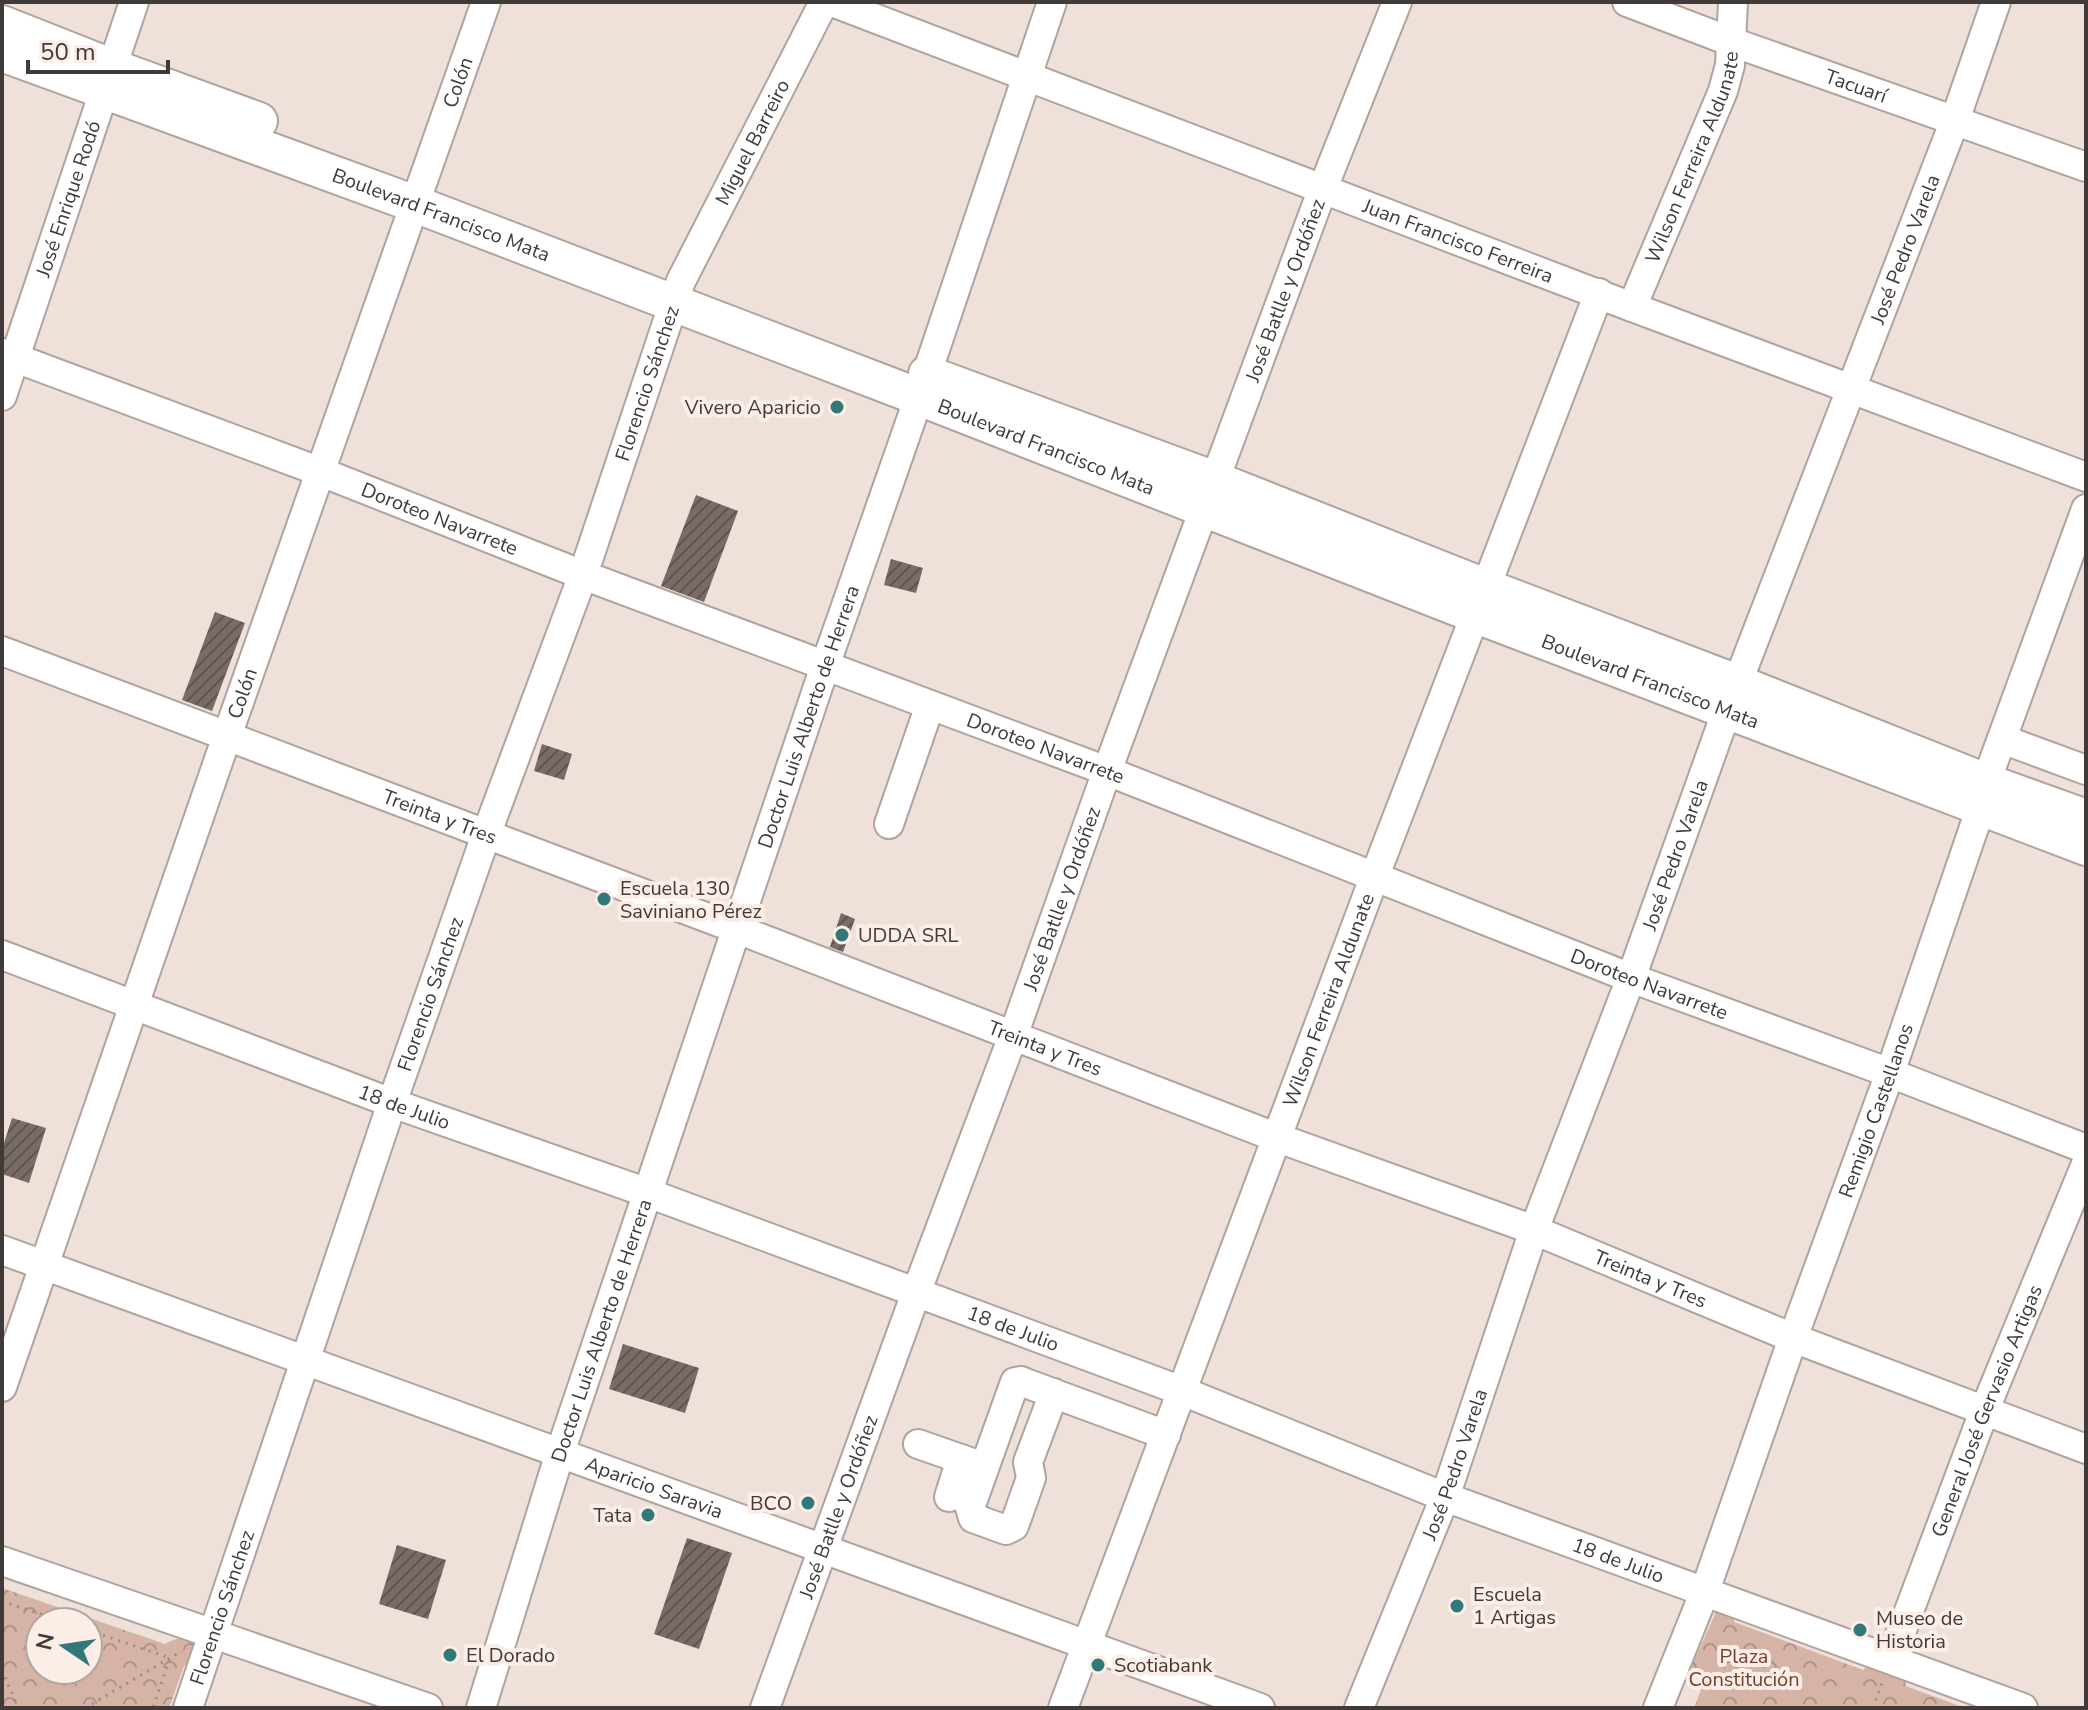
<svg xmlns="http://www.w3.org/2000/svg" width="2088" height="1710" font-family="'Nunito Sans',sans-serif">
<style>
.park{fill:url(#park-crowns);fill-rule:evenodd}
.building{fill:url(#building-hatch)}
.lines{fill:none;stroke-linecap:round;stroke-linejoin:round}
.minor-casing{stroke:#b1a29d;stroke-width:32}
.major-casing{stroke:#b1a29d;stroke-width:40}
.path{stroke:#998e8a;stroke-width:3;stroke-dasharray:2 6;stroke-linecap:butt}
.minor{stroke:#fff;stroke-width:28}
.major{stroke:#fff;stroke-width:36}
.poi-dot{fill:#307978;stroke:#fdede7;stroke-width:3}
.labels{text-anchor:middle;dominant-baseline:central;stroke-width:8;stroke-linejoin:round;paint-order:stroke}
.street-label{font-size:20px;fill:#403a38;stroke:#fdede7}
.poi-label{font-size:20px;fill:#403a38;stroke:#fdede7;text-anchor:start}
.park-label{font-size:20px;fill:#72422e;stroke:#fdede7}
</style>
<defs>
<pattern id="park-crowns" width="20" height="18" patternUnits="userSpaceOnUse" patternTransform="scale(2)"><rect width="20" height="18" fill="#d5b4a6"/><path d="M2 6a3 3 0 1 1 6 0M12 15a3 3 0 1 1 6 0" fill="none" stroke="#ae9388"/></pattern>
<pattern id="building-hatch" width="6" height="6" patternUnits="userSpaceOnUse" patternTransform="scale(2)"><rect width="6" height="6" fill="#796b66"/><path d="M-1 1l2-2M0 6l6-6M5 7l2-2" fill="none" stroke="#605451"/></pattern>
</defs>
<rect width="100%" height="100%" fill="#efe0d9"/>
<!-- park -->
<path class="park" d="M2,1588l163,56c11,-6 20,-8 29,1l-4,17 -6,4 -15,42h-167zM40,1622h48v48h-48z
M1717,1610l18,5 -1,7 129,48 9,-8 32,12 2,12 59,22h-271l11,-29 -14,-12z"/>
<!-- building -->
<path class="building" d="M696,495l42,16 -34,91 -43,-16z
M891,559l32,9 -7,25 -32,-8z
M215,612l30,11 -33,88 -30,-11z
M542,744l30,10 -8,26 -30,-9z
M841,913l14,6 -12,33 -13,-5z
M12,1118l34,10 -17,55 -27,-9v-25z
M623,1344l76,24 -14,45 -76,-24z
M687,1538l45,15 -33,96 -45,-15z
M397,1545l49,15 -18,59 -49,-15z"/>
<g class="lines">
<defs>
<g id="minor">
<path id="s1" d="M832,2l800,305 454,170"/>
<path id="s2" d="M1627,2l105,40 354,125"/>
<path id="s3" d="M1632,307l91,-216 7,-26 3,-63"/>
<path id="s4" d="M2,353l319,119 262,103 524,196 524,207 259,95 196,76"/>
<path id="s5" d="M2,396l132,-394"/>
<path id="s6" d="M2,651l735,278 541,209 256,92 259,108 293,111"/>
<path d="M2002,739l84,31"/>
<path d="M889,824l41,-119"/>
<path id="s7" d="M2,955l390,148 256,90 534,198 263,106 578,211"/>
<path id="s8" d="M2,1250l1258,458"/>
<path id="s9" d="M2,1387l225,-651 259,-734"/>
<path d="M1054,1393l-26,69 3,16 -17,48 -8,4 -33,-12 -3,-10 45,-126 6,-1 7,3 138,51"/>
<path d="M918,1444l66,23"/>
<path d="M949,1497l12,-38"/>
<path d="M2,1561l426,147"/>
<path id="s10" d="M1891,1659l94,-250 101,-245"/>
<path id="s11" d="M188,1708l204,-605 94,-268 97,-260 98,-294 143,-279"/>
<path id="s12" d="M481,1708l79,-255 265,-787 94,-269 133,-395"/>
<path id="s13" d="M765,1708l151,-415 97,-257 94,-265 216,-583 74,-186"/>
<path id="s14" d="M1063,1708l311,-830 225,-585"/>
<path id="s15" d="M1359,1708l86,-211 89,-267 97,-252 96,-268 228,-590 41,-118"/>
<path id="s16" d="M1658,1708l47,-117 88,-253 97,-265 91,-266 5,-25 100,-273"/>
</g>
<g id="major">
<path d="M2,24l109,43 148,54"/>
<path id="s17" d="M2,53l413,151 504,193 555,217 612,233"/>
<path d="M927,374l288,106 270,107 252,96 249,99 100,36"/>
</g>
</defs>
<!-- minor casing -->
<use href="#minor" class="minor-casing"/>
<!-- major casing -->
<use href="#major" class="major-casing"/>
<!-- path -->
<path class="path" d="M2,1601l62,21
M88,1630l82,28 -17,50
M2,1670l16,38
M85,1708l97,-57
M1873,1708l10,-27"/>
<!-- minor -->
<use href="#minor" class="minor"/>
<!-- major -->
<use href="#major" class="major"/>
</g>
<!-- markers -->
<g class="poi-dot">
<circle cx="837" cy="407" r="8"/>
<circle cx="604" cy="899" r="8"/>
<circle cx="842" cy="935" r="8"/>
<circle cx="808" cy="1503" r="8"/>
<circle cx="648" cy="1515" r="8"/>
<circle cx="1457" cy="1606" r="8"/>
<circle cx="1860" cy="1630" r="8"/>
<circle cx="450" cy="1655" r="8"/>
<circle cx="1098" cy="1665" r="8"/>
</g>
<g class="labels">
<!-- street labels -->
<g class="street-label">
<text stroke="none"><textPath href="#s9" startOffset="1382">Colón</textPath></text>
<text stroke="none"><textPath href="#s2" startOffset="244">Tacuarí</textPath></text>
<text stroke="none"><textPath href="#s11" startOffset="1666">Miguel Barreiro</textPath></text>
<text stroke="none"><textPath href="#s3" startOffset="162">Wilson Ferreira Aldunate</textPath></text>
<text stroke="none"><textPath href="#s5" startOffset="208">José Enrique Rodó</textPath></text>
<text stroke="none"><textPath href="#s17" startOffset="468">Boulevard Francisco Mata</textPath></text>
<text stroke="none"><textPath href="#s1" startOffset="670">Juan Francisco Ferreira</textPath></text>
<text stroke="none"><textPath href="#s15" startOffset="1558">José Pedro Varela</textPath></text>
<text stroke="none"><textPath href="#s13" startOffset="1510">José Batlle y Ordóñez</textPath></text>
<text stroke="none"><textPath href="#s11" startOffset="1402">Florencio Sánchez</textPath></text>
<text stroke="none"><textPath href="#s17" startOffset="1116">Boulevard Francisco Mata</textPath></text>
<text stroke="none"><textPath href="#s4" startOffset="468">Doroteo Navarrete</textPath></text>
<text stroke="none"><textPath href="#s17" startOffset="1764">Boulevard Francisco Mata</textPath></text>
<text stroke="none"><textPath href="#s9" startOffset="734">Colón</textPath></text>
<text stroke="none"><textPath href="#s12" startOffset="1044">Doctor Luis Alberto de Herrera</textPath></text>
<text stroke="none"><textPath href="#s4" startOffset="1116">Doroteo Navarrete</textPath></text>
<text stroke="none"><textPath href="#s6" startOffset="468">Treinta y Tres</textPath></text>
<text stroke="none"><textPath href="#s15" startOffset="910">José Pedro Varela</textPath></text>
<text stroke="none"><textPath href="#s13" startOffset="862">José Batlle y Ordóñez</textPath></text>
<text stroke="none"><textPath href="#s4" startOffset="1764">Doroteo Navarrete</textPath></text>
<text stroke="none"><textPath href="#s11" startOffset="754">Florencio Sánchez</textPath></text>
<text stroke="none"><textPath href="#s14" startOffset="756">Wilson Ferreira Aldunate</textPath></text>
<text stroke="none"><textPath href="#s6" startOffset="1116">Treinta y Tres</textPath></text>
<text stroke="none"><textPath href="#s7" startOffset="430">18 de Julio</textPath></text>
<text stroke="none"><textPath href="#s16" startOffset="636">Remigio Castellanos</textPath></text>
<text stroke="none"><textPath href="#s6" startOffset="1764">Treinta y Tres</textPath></text>
<text stroke="none"><textPath href="#s7" startOffset="1078">18 de Julio</textPath></text>
<text stroke="none"><textPath href="#s12" startOffset="396">Doctor Luis Alberto de Herrera</textPath></text>
<text stroke="none"><textPath href="#s10" startOffset="266">General José Gervasio Artigas</textPath></text>
<text stroke="none"><textPath href="#s15" startOffset="262">José Pedro Varela</textPath></text>
<text stroke="none"><textPath href="#s8" startOffset="694">Aparicio Saravia</textPath></text>
<text stroke="none"><textPath href="#s13" startOffset="214">José Batlle y Ordóñez</textPath></text>
<text stroke="none"><textPath href="#s7" startOffset="1726">18 de Julio</textPath></text>
<text stroke="none"><textPath href="#s11" startOffset="106">Florencio Sánchez</textPath></text>
</g>
<!-- poi labels -->
<g class="poi-label">
<text x="821" y="407" text-anchor="end">Vivero Aparicio</text>
<text x="620" y="888">Escuela 130<tspan x="620" dy="23">Saviniano Pérez</tspan></text>
<text x="858" y="935">UDDA SRL</text>
<text x="792" y="1503" text-anchor="end">BCO</text>
<text x="632" y="1515" text-anchor="end">Tata</text>
<text x="1473" y="1594">Escuela<tspan x="1473" dy="23">1 Artigas</tspan></text>
<text x="1876" y="1618">Museo de<tspan x="1876" dy="23">Historia</tspan></text>
<text x="466" y="1655">El Dorado</text>
<text x="1114" y="1665">Scotiabank</text>
</g>
<!-- park labels -->
<g class="park-label">
<text x="1744" y="1656">Plaza<tspan x="1744" dy="23">Constitución</tspan></text>
</g>
</g>
<!-- border -->
<rect width="2088" height="1710" fill="none" stroke="#403a38" stroke-width="8"/>
<!-- north arrow -->
<g transform="translate(64 1646) rotate(283)"><circle r="38" fill="#fdede7" stroke="#b1a5a1" stroke-width="2"/>
<path d="M0-6L14 30L0 20L-14 30Z" fill="#307978"/>
<text y="-12" font-size="22" font-weight="bold" text-anchor="middle" fill="#403a38">N</text>
</g>
<!-- scale -->
<path d="M28 60v12h140v-12" fill="none" stroke="#403a38" stroke-width="4"/>
<text x="40" y="60" font-size="24" fill="#403a38" stroke="#fdede7" stroke-width="6" paint-order="stroke">50 m</text>
</svg>
